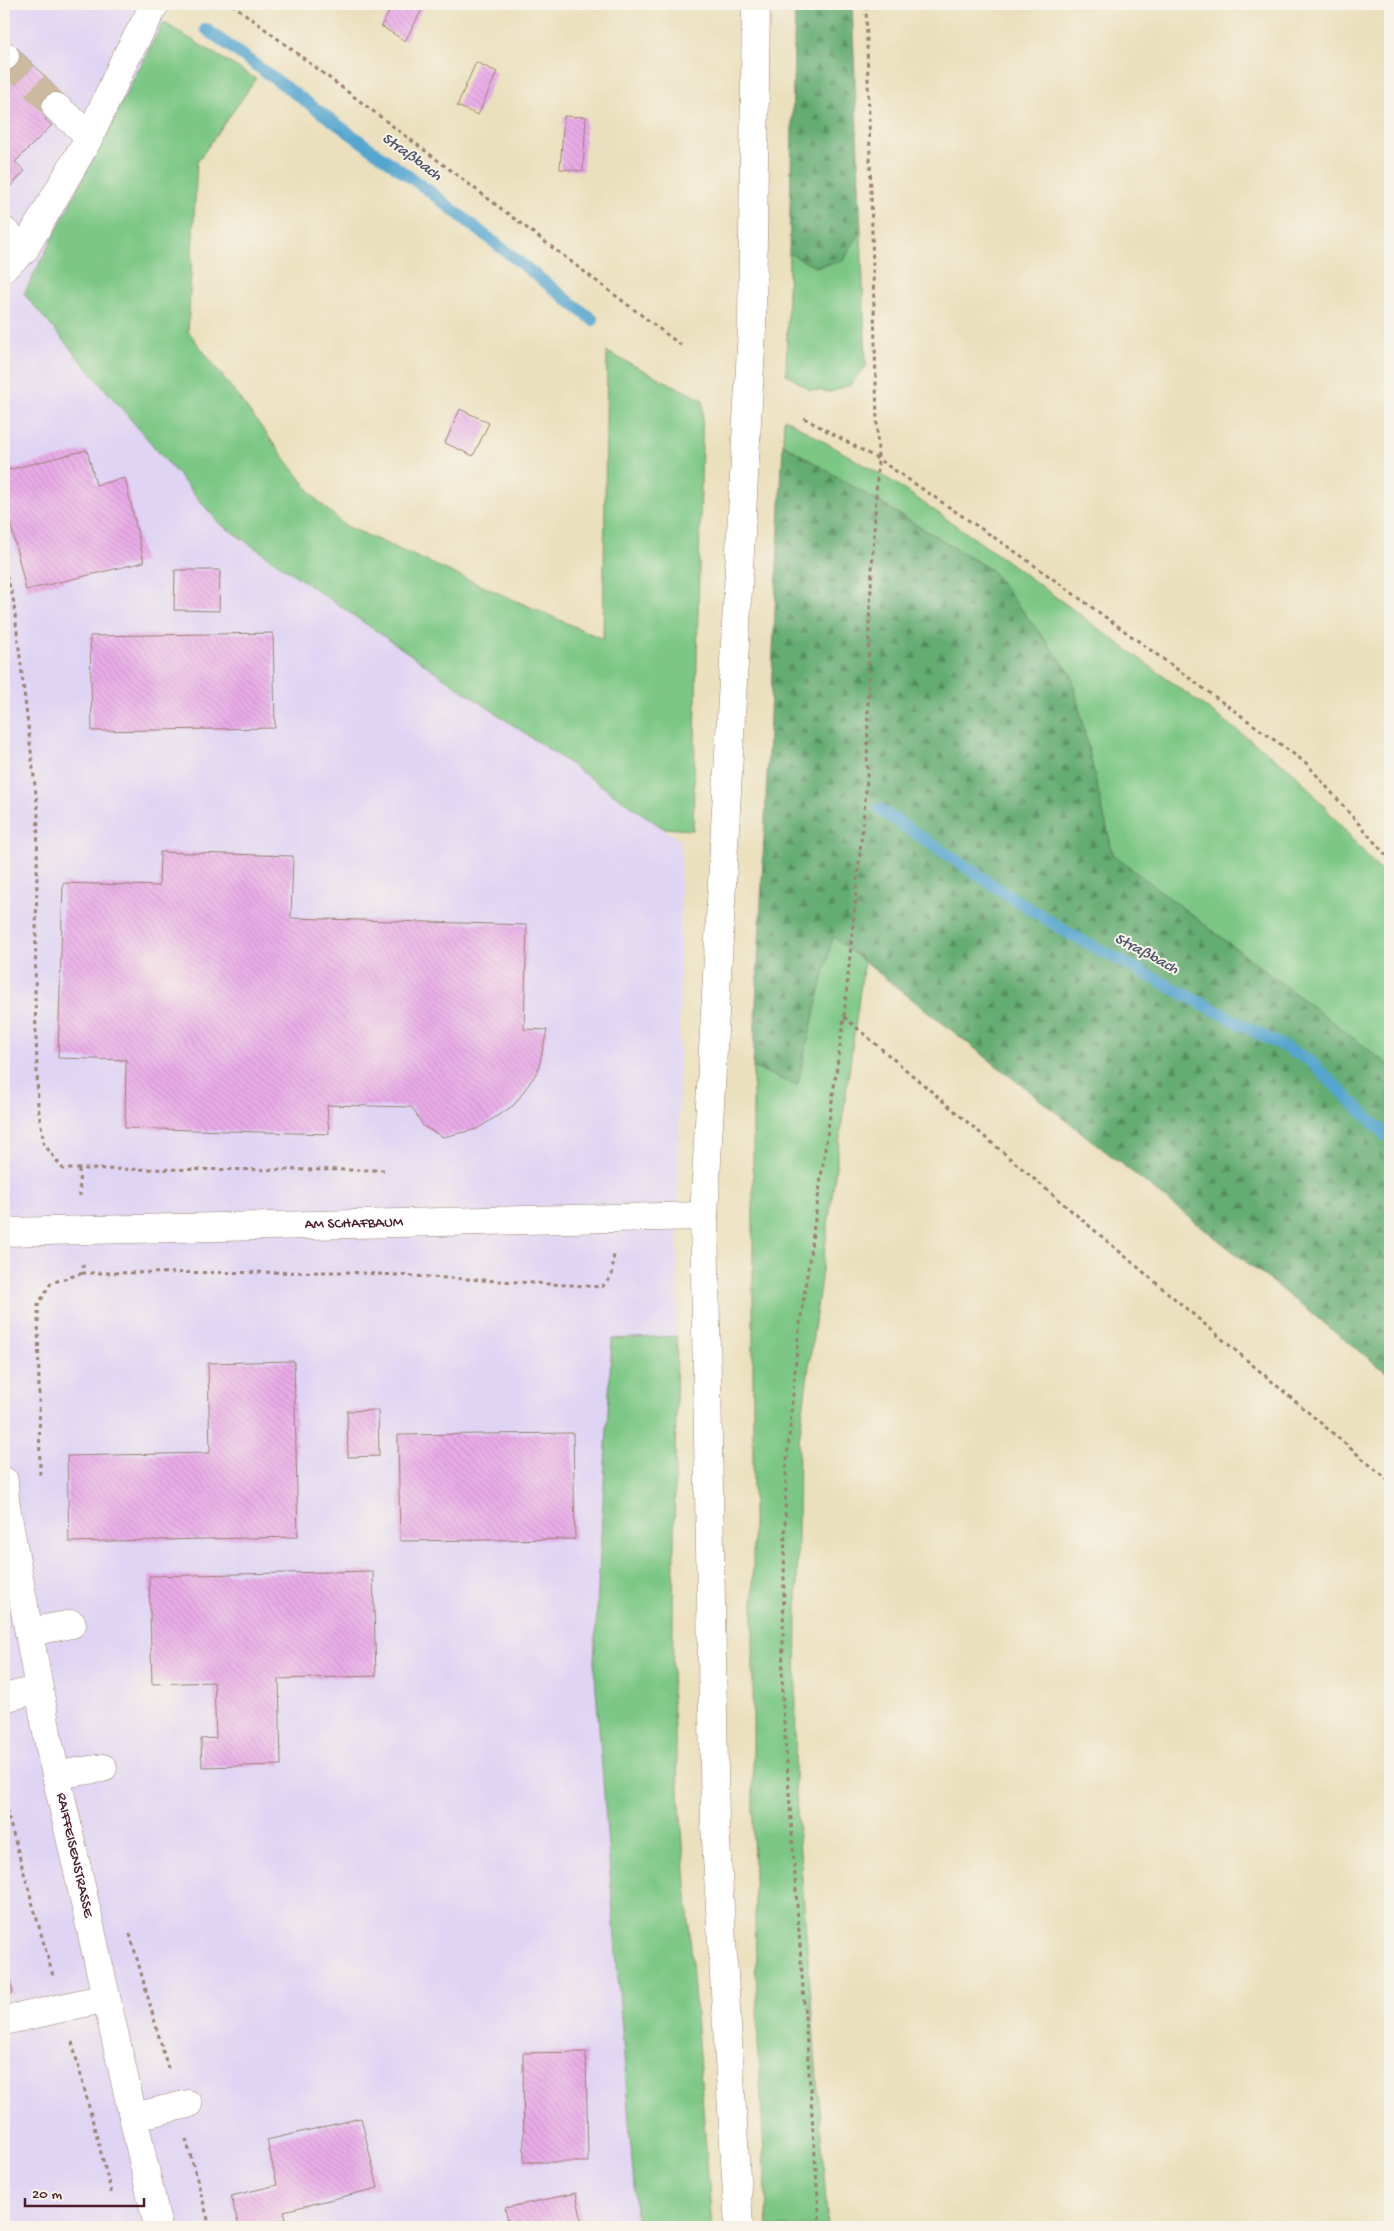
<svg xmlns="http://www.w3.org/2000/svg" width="1394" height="2231" font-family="'Gochi Hand',sans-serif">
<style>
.built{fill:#e0d4f4}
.grass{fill:#7bc785;stroke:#627358}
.forest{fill:url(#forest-firs);stroke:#57664e}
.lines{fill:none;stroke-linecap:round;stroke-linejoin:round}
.stream{stroke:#55a5cf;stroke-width:12}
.building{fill:url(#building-back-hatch)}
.minor-tunnel{stroke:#cbb9a0;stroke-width:28;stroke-dasharray:28 14;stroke-linecap:butt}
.minor-casing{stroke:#9a8074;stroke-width:29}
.major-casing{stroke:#9a8074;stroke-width:29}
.path{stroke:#9a8074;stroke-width:3;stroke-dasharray:4 4;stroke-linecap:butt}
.minor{stroke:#fff;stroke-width:28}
.major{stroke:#fff;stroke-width:28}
.major-bridge-casing{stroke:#9a8074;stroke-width:29;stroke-linecap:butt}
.major-bridge{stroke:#fff;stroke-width:28}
.labels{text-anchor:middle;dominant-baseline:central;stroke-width:4;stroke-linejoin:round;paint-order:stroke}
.street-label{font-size:15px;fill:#4a1f2b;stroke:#f7f3e8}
.water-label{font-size:16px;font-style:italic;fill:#4e556d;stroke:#f7f3e8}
</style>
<defs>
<pattern id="forest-firs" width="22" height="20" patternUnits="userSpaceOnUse" patternTransform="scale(1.25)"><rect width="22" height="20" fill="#64ac72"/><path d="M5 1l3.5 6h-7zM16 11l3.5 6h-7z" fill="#548b5e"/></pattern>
<pattern id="building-back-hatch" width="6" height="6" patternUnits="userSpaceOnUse" patternTransform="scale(1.25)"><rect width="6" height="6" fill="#e9abe8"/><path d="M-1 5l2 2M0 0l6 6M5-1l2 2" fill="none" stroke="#c993c7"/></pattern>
</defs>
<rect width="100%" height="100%" fill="#f7f3e8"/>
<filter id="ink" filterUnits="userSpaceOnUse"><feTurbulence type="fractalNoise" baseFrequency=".02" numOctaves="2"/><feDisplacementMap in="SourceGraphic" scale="10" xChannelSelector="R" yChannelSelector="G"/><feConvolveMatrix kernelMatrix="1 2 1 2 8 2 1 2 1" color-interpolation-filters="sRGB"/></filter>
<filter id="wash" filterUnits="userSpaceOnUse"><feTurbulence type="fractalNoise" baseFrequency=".0096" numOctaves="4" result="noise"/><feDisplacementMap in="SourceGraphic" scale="20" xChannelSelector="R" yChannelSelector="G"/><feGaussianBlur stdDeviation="1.12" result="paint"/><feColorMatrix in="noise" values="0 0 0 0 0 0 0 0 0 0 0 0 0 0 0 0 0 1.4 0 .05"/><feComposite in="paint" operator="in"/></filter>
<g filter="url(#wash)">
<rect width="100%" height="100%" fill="#ebe0bd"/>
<!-- built -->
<path class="built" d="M4,4h167l-147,290 195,229 462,318 -4,495 -65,4 -18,322 43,565h-633z"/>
<!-- grass -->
<path class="grass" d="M163,22l93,57 -59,83 -9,169 128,168 28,26 259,114 4,-287 96,48 -10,430 -30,-2 -444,-305 -195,-229z
M861,231l5,135 -16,19 -19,7 -21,-2 -24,-16 3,-121 26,14 28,-6z
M784,418l111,65 116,81 284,209 95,109v184l-277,-211 -42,-181 -80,-104 -208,-126z
M832,936l32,25 -65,479 -4,344 33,443h-60l-10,-184 -5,-210v-766l44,19z
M677,1336l-5,362 40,529h-75l-43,-565 18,-323z"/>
<!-- forest -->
<path class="forest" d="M795,4h57l9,227 -18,30 -28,6 -26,-14z
M783,444l208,126 80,104 42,181 277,211v309l-557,-438 -36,149 -44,-19z"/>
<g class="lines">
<!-- stream -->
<path class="stream" d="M206,29l223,162 164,129
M879,809l135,90 56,35 239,126 81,79"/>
</g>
<g id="blocks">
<!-- building -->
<path class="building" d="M394,4h31l-20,37 -24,-15z
M15,46l51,52 -21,21 7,6 -37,37 10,9 -21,22v-135z
M476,62l21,10 -19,43 -21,-9z
M564,116l22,1 -3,54 -23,-2z
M460,409l29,14 -16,33 -28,-13z
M87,450l9,35 29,-7 19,84 -118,28 -22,-94v-25z
M175,570h45l-1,41 -45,-1z
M273,633l2,95 -183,3 -2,-95z
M160,852l133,4 -2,62 236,7 -3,104 23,1 -9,41 -24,34 -37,24 -34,8 -20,-11 -11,-19 -85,-2 2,29 -204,-6 1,-68 -68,-2 5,-175 96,3z
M294,1361l4,176 -229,5 -2,-86 143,-3 -2,-90z
M378,1410l1,46 -31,1 -1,-46z
M573,1433l2,106 -175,2 -2,-106z
M373,1571l3,105 -97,3 2,86 -79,2 -1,-28 15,-1 -2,-56 -62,2 -3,-108z
M4,1956l9,37 -9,2z
M586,2052l2,110h-64l-1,-109z
M361,2118l17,70 -94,23 2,8 -36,8h-11l-8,-31 46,-11 -10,-45z
M576,2193l7,34h-74l-4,-19z"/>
</g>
</g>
<g filter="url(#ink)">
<use href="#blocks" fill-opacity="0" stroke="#9a8074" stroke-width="1"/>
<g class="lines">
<!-- minor-tunnel -->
<path class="minor-tunnel" d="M5,56l51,51"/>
<defs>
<g id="minor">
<path d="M4,56h1"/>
<path d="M56,107l34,29"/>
<path d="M4,231l20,19"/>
<path d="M4,267l20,-17 66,-114 34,-75 31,-57"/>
<path id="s1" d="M4,1232l700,-16"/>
<path id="s2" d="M4,1481l1,19 44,244 109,483"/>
<path d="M29,1632l43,-8"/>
<path d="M4,1698l35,-9"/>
<path d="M56,1775l47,-7"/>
<path d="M4,2021l102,-23"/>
<path d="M133,2117l55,-13"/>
</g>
<path id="major" d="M753,237l3,-233
M739,2227l-24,-403 -11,-608 42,-776"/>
</defs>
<!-- minor casing -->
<use href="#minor" class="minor-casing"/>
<!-- major casing -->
<use href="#major" class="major-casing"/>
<!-- path -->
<path class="path" d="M232,4l450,342
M804,418l74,41 142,96 286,208 84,97
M4,568l9,29 25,214 -3,185 3,110 6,38 19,25 321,1
M844,1017l546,465
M79,1169l1,27
M83,1264v9l262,-1 257,15 10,-11 2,-23
M40,1475l-2,-170 13,-22 32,-10
M4,1802l49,174
M130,1934l39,138
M72,2042l40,153
M186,2139l24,88
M820,2227l-38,-533 4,-224 12,-132 46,-321 23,-237 2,-156 9,-165 -12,-455"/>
<!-- minor -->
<use href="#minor" class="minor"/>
<!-- major -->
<use href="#major" class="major"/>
<defs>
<path id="major-bridge" d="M746,440l6,-111 1,-92"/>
</defs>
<!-- major-bridge casing -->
<use href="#major-bridge" class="major-bridge-casing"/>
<!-- major-bridge -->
<use href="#major-bridge" class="major-bridge"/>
</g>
</g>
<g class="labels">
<!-- street labels -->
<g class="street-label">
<text stroke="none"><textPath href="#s1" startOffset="350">AM SCHAFBAUM</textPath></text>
<text stroke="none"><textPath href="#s2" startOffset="381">RAIFFEISENSTRASSE</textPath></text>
</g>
<!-- water labels -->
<g class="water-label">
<text transform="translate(411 158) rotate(36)">Straßbach</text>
<text transform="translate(1146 955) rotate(28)">Straßbach</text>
</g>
</g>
<!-- margin -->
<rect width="1394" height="2231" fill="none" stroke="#f7f3e8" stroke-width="20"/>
<!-- scale -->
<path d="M25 2198v8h119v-8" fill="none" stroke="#4a1f2b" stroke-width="2.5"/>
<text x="32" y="2198" font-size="15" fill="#4a1f2b" stroke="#f7f3e8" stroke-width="4" paint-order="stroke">20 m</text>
</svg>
